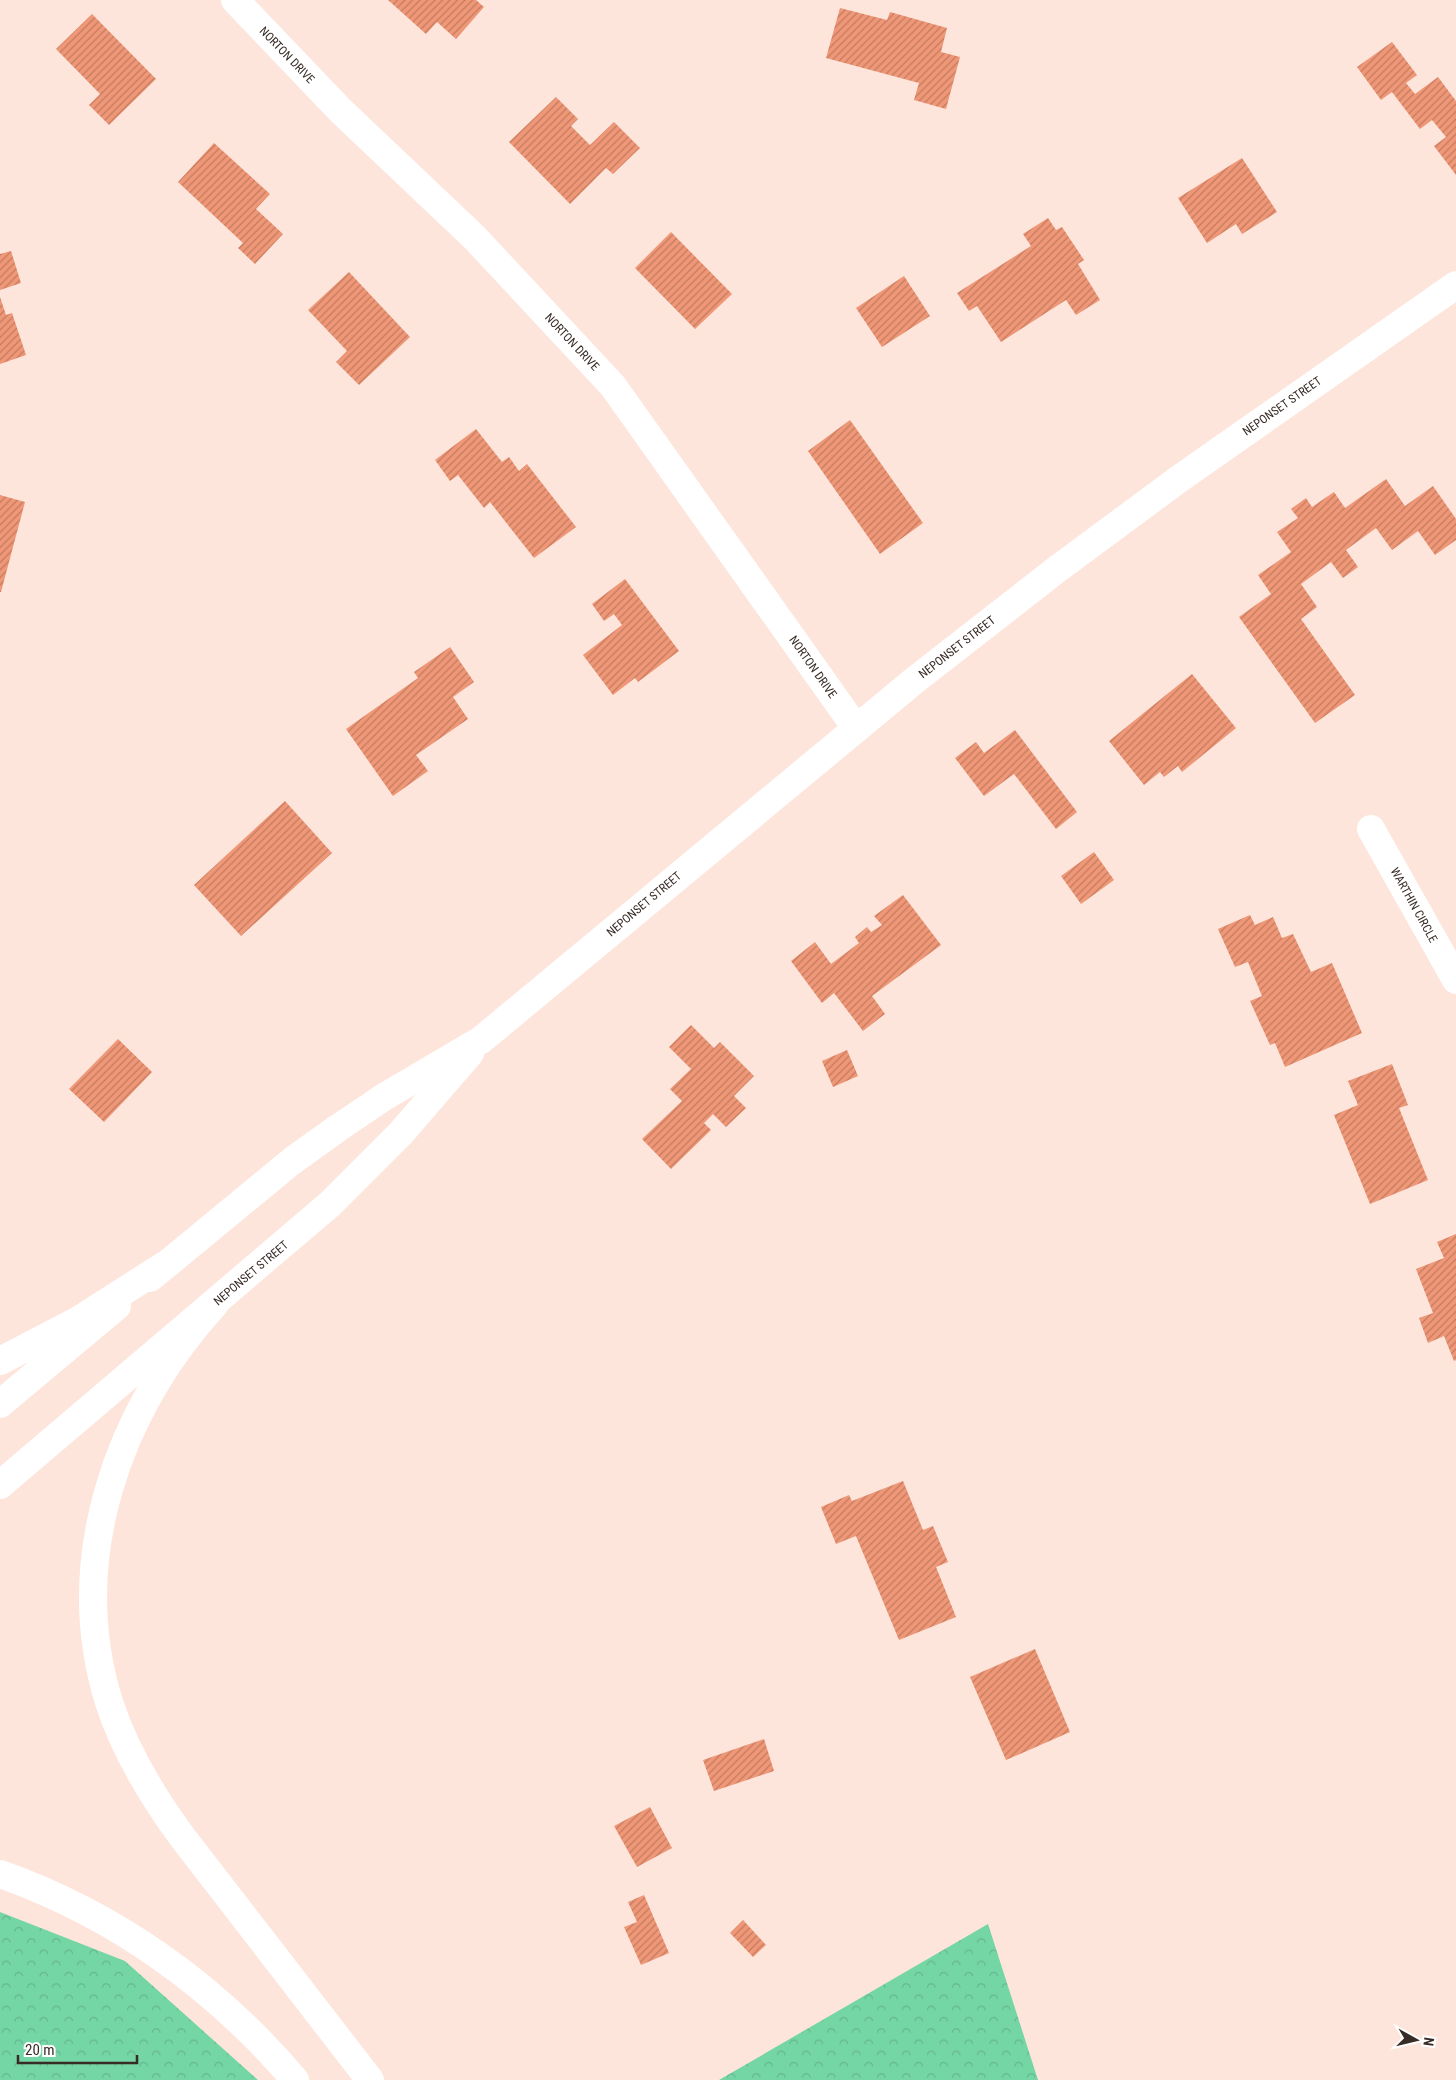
<svg xmlns="http://www.w3.org/2000/svg" width="1456" height="2080" font-family="'Roboto Condensed',sans-serif">
<style>
.forest{fill:url(#forest-crowns)}
.building{fill:url(#building-hatch)}
.lines{fill:none;stroke-linecap:round;stroke-linejoin:round}
.minor{stroke:#fff;stroke-width:28}
.major{stroke:#fff;stroke-width:28}
.highway{stroke:#fff;stroke-width:28}
.labels{text-anchor:middle;dominant-baseline:central;stroke-width:4;stroke-linejoin:round;paint-order:stroke}
.street-label{font-size:12px;fill:#372b26;stroke:#fff}
</style>
<defs>
<pattern id="forest-crowns" width="20" height="18" patternUnits="userSpaceOnUse" patternTransform="scale(1.25)"><rect width="20" height="18" fill="#74d5a5"/><path d="M2 6a3 3 0 1 1 6 0M12 15a3 3 0 1 1 6 0" fill="none" stroke="#65b78e"/></pattern>
<pattern id="building-hatch" width="6" height="6" patternUnits="userSpaceOnUse" patternTransform="scale(1.25)"><rect width="6" height="6" fill="#ef9776"/><path d="M-1 1l2-2M0 6l6-6M5 7l2-2" fill="none" stroke="#c27b61"/></pattern>
</defs>
<rect width="100%" height="100%" fill="#fee5db"/>
<!-- forest -->
<path class="forest" d="M0,1912l125,49 133,119h-258z
M988,1924l50,156h-319z"/>
<!-- building -->
<path class="building" d="M388,0h88l8,7 -28,32 -19,-17 -11,12z
M840,8l47,12 3,-8 57,16 -6,24 19,5 -14,52 -32,-9 5,-17 -93,-25z
M92,14l64,65 -47,46 -20,-20 11,-11 -44,-45z
M1392,42l25,33 -11,8 9,11 23,-17 18,24v74l-22,-29 12,-9 -14,-17 -12,9 -28,-37 -11,8 -24,-33z
M556,97l22,22 -7,7 19,19 24,-23 26,26 -27,26 -7,-6 -36,36 -61,-62z
M214,143l56,51 -14,15 27,25 -28,30 -17,-16 5,-5 -65,-61z
M1242,158l35,54 -35,22 -6,-10 -29,19 -29,-45z
M1048,218l8,12 6,-3 22,33 -6,4 22,36 -24,15 -10,-15 -65,42 -24,-36 -8,5 -12,-18 74,-47 -8,-12z
M671,232l61,62 -37,35 -60,-61z
M11,251l10,32 -21,7v-36z
M349,272l61,65 -51,48 -23,-23 11,-11 -39,-41z
M904,276l26,40 -48,31 -26,-39z
M0,297l6,18 6,-2 14,42 -26,9z
M850,420l73,103 -43,31 -72,-103z
M476,429l26,33 7,-5 10,14 8,-7 49,63 -42,31 -44,-56 -6,6 -26,-33 -8,6 -15,-21z
M1386,479l19,27 28,-20 23,33v21l-21,15 -17,-24 -26,19 -16,-22 -30,22 12,17 -15,11 -12,-16 -30,22 16,23 -16,12 54,76 -40,28 -76,-106 32,-23 -13,-19 33,-23 -14,-20 21,-14 -7,-9 15,-11 6,9 22,-15 11,16z
M0,495l25,7 -24,90h-1z
M625,579l54,72 -41,31 -3,-4 -22,17 -30,-40 39,-30 -8,-11 -10,7 -12,-17z
M450,647l24,35 -21,15 15,22 -52,36 12,16 -35,25 -47,-67 72,-51 -4,-6z
M1192,674l44,54 -54,44 -4,-6 -14,11 -4,-5 -16,13 -35,-44z
M1015,730l62,82 -21,17 -42,-55 -30,22 -29,-38 21,-16 8,11z
M285,801l47,52 -91,83 -47,-51z
M1094,852l20,28 -33,24 -20,-28z
M903,895l38,50 -69,51 13,18 -22,17 -29,-38 -12,10 -31,-42 24,-19 16,22 28,-21 -4,-6 12,-10 4,5 11,-7 -8,-9z
M1250,915l5,10 18,-8 9,21 11,-4 18,38 21,-9 30,70 -77,34 -10,-24 -5,2 -20,-44 12,-5 -14,-34 -13,5 -17,-38z
M691,1025l23,23 6,-6 34,34 -20,20 12,12 -20,19 -13,-13 -9,9 7,7 -40,39 -29,-30 40,-38 -12,-12 21,-20 -22,-22z
M118,1039l34,33 -48,50 -35,-33z
M847,1050l11,26 -25,11 -11,-26z
M1392,1064l16,41 -9,3 29,72 -58,24 -36,-89 24,-10 -10,-24z
M1456,1234v126l-2,1 -10,-25 -16,7 -9,-25 14,-5 -17,-44 28,-11 -7,-16z
M903,1481l20,49 10,-4 15,36 -12,5 20,50 -57,23 -43,-104 -20,8 -15,-37 28,-12 3,6z
M1035,1649l35,83 -64,28 -36,-83z
M764,1739l10,32 -60,20 -11,-31z
M650,1807l22,41 -35,19 -23,-41z
M644,1895l25,58 -28,12 -17,-38 13,-5 -9,-20z
M743,1920l23,25 -13,12 -23,-24z"/>
<g class="lines">
<!-- minor -->
<path class="minor" d="M235,0l105,110 135,128 138,148 243,342
M1371,829l85,151"/>
<!-- major -->
<path class="major" d="M150,1278l142,-117 46,-33 46,-31 97,-57 434,-360 141,-110 123,-91 277,-194
M0,1404l117,-98
M0,1485l330,-281 71,-71 69,-80"/>
<!-- highway -->
<path class="highway" d="M215,1304c-98,106 -150,257 -106,398 16,50 43,94 74,136l187,242
M0,1361l77,-40 91,-58
M0,1874c116,41 216,113 295,206"/>
</g>
<g class="labels">
<!-- street labels -->
<g class="street-label">
<text transform="translate(287 55) rotate(46)">NORTON DRIVE</text>
<text transform="translate(572 342) rotate(47)">NORTON DRIVE</text>
<text transform="translate(1282 406) rotate(-35)">NEPONSET STREET</text>
<text transform="translate(957 647) rotate(-38)">NEPONSET STREET</text>
<text transform="translate(813 667) rotate(55)">NORTON DRIVE</text>
<text transform="translate(644 904) rotate(-40)">NEPONSET STREET</text>
<text transform="translate(1414 905) rotate(61)">WARTHIN CIRCLE</text>
<text transform="translate(251 1273) rotate(-40)">NEPONSET STREET</text>
</g>
</g>
<!-- north arrow -->
<g transform="translate(1416 2040) rotate(98)" stroke="#ffffff" stroke-width="4" paint-order="stroke">
<path d="M0-4L9 19L0 12L-9 19Z" fill="#372b26"/>
<text y="-8" font-size="14" font-weight="bold" text-anchor="middle" fill="#372b26">N</text>
</g>
<!-- scale -->
<path d="M18 2055v8h119v-8" fill="none" stroke="#372b26" stroke-width="2.5"/>
<text x="25" y="2055" font-size="15" fill="#372b26" stroke="#ffffff" stroke-width="4" paint-order="stroke">20 m</text>
</svg>
